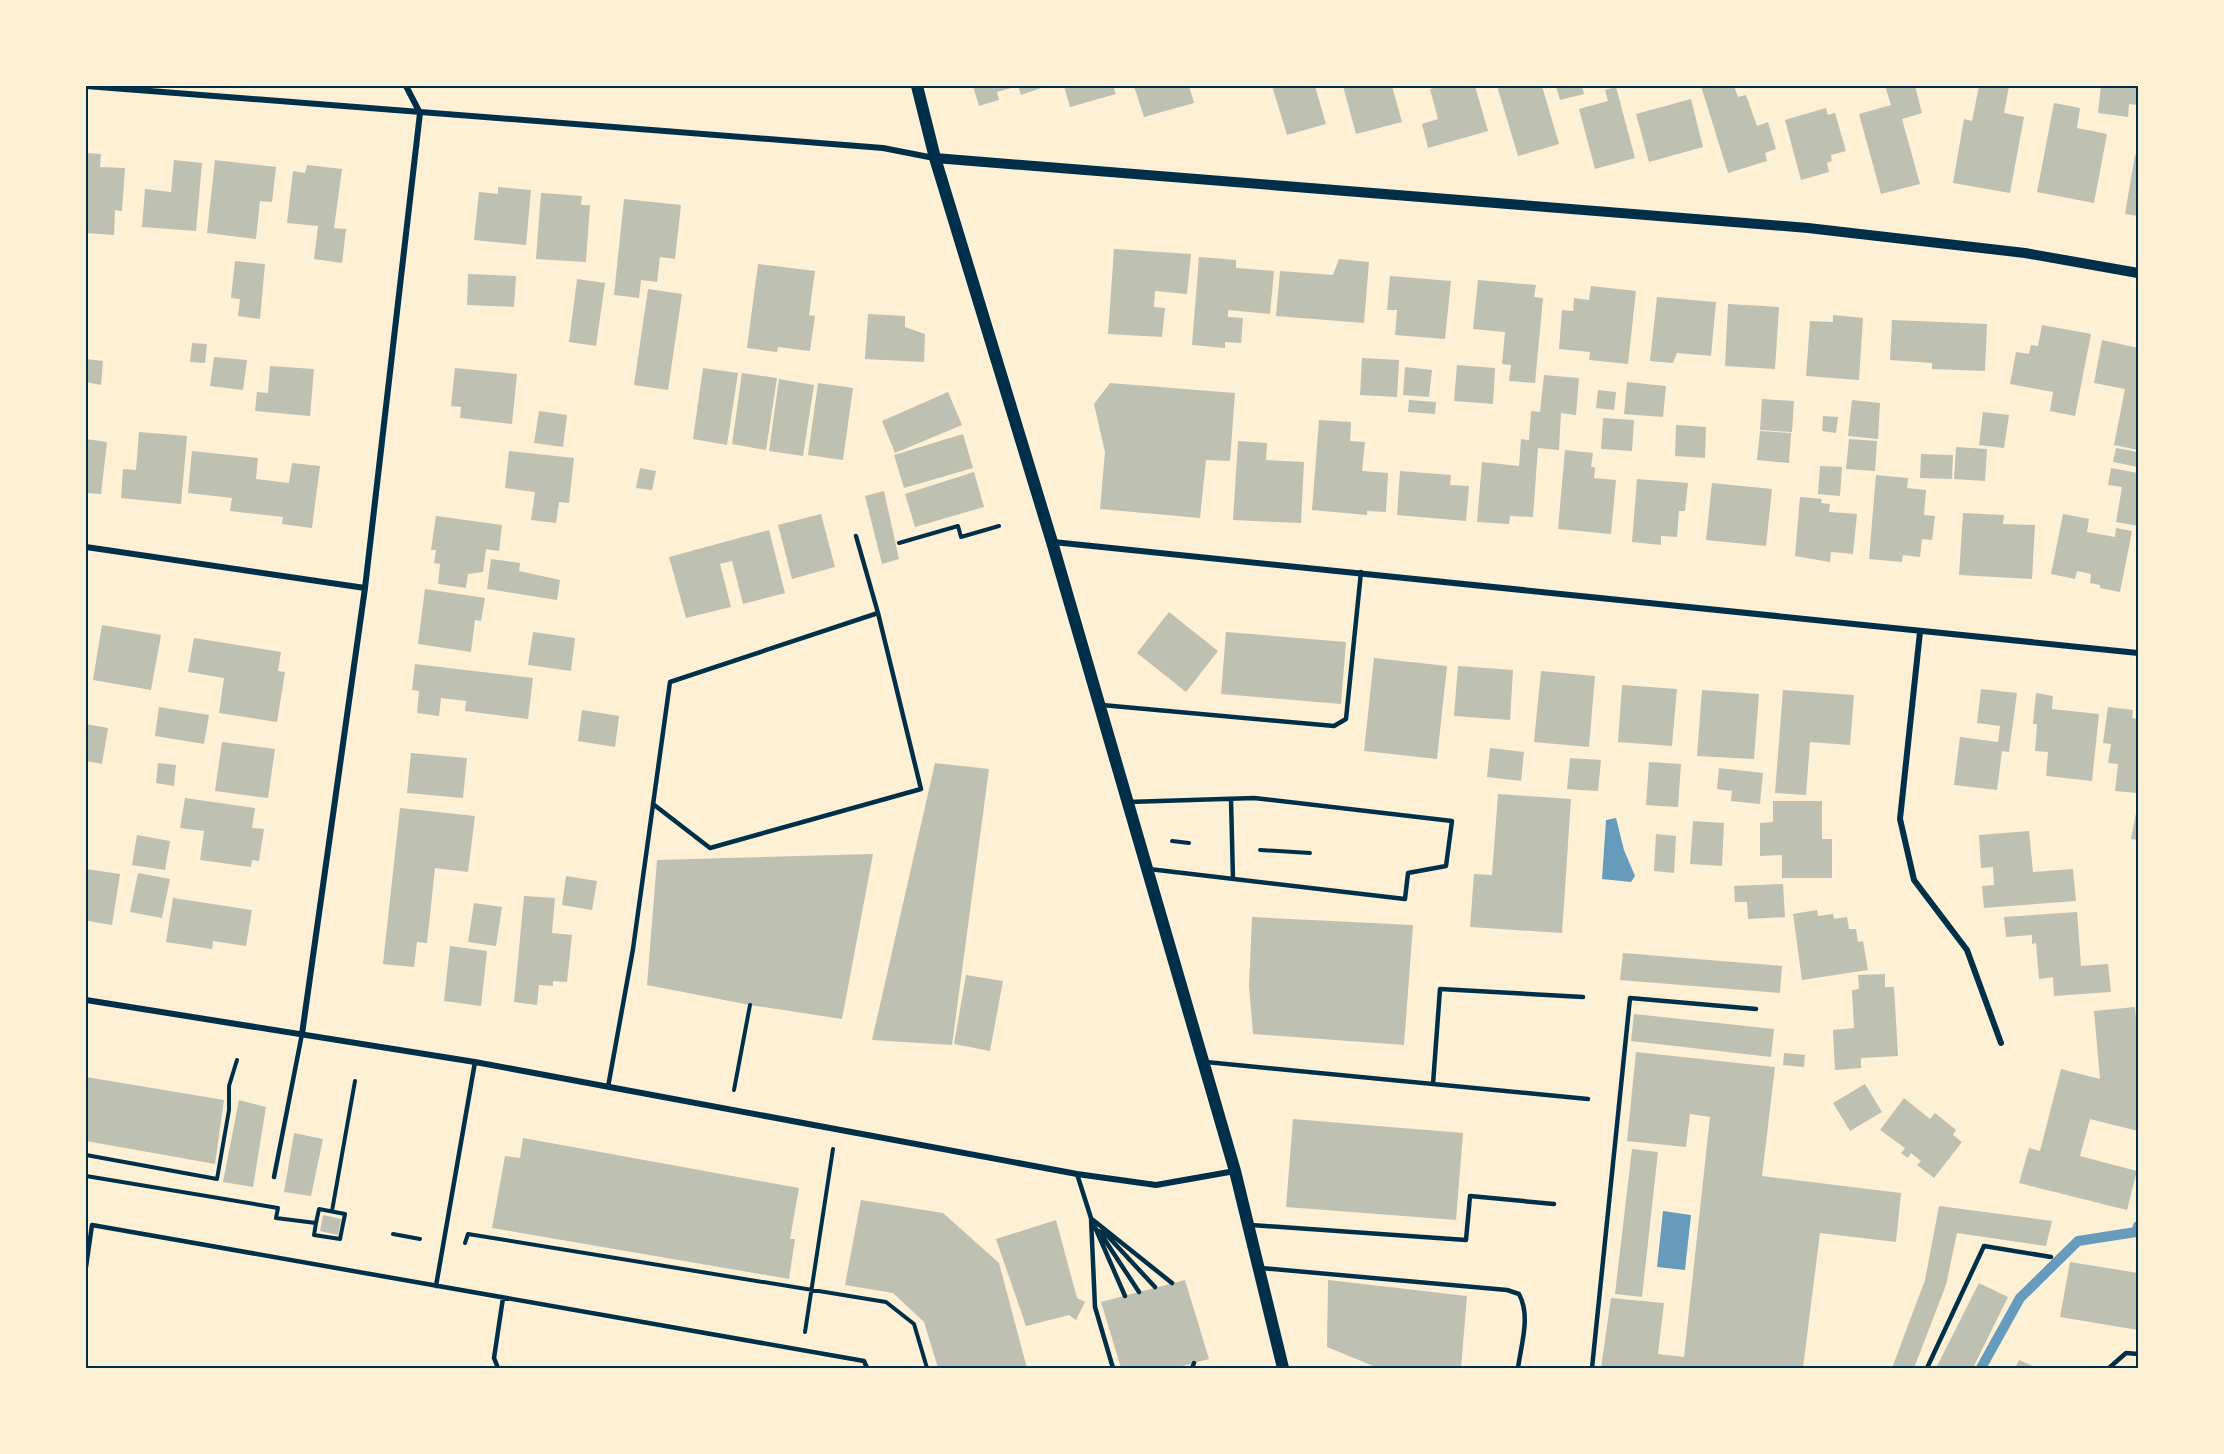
<svg xmlns="http://www.w3.org/2000/svg" width="2224" height="1454" font-family="Arial,sans-serif">
<style>
.water{fill:#669bbc}
.lines{fill:none;stroke-linecap:round;stroke-linejoin:round}
.stream{stroke:#669bbc;stroke-width:10}
.building{fill:#bec0b2}
.path{stroke:#003049;stroke-width:4}
.service{stroke:#003049;stroke-width:4.5}
.minor{stroke:#003049;stroke-width:6}
.tertiary{stroke:#003049;stroke-width:10}
.secondary{stroke:#003049;stroke-width:12}
.neatline{fill:none;stroke:#003049;stroke-width:2}
</style>
<rect width="100%" height="100%" fill="#fdf0d5"/>
<!-- water -->
<path class="water" d="M1616,818l8,32 11,26 -4,6 -29,-3 4,-59z
M1663,1211l28,4 -6,55 -28,-3z"/>
<g class="lines">
<!-- stream -->
<path class="stream" d="M1981,1368l39,-70 58,-57 58,-9 2,-6"/>
</g>
<!-- building -->
<path class="building" d="M973,86h45l-21,6 2,8 -20,6z
M1018,86h22l1,2 -20,7z
M1064,86h49l3,8 -46,13z
M1134,86h55l5,17 -50,14z
M1272,86h43l11,38 -39,11z
M1343,86h49l10,36 -46,12z
M1442,86h33l13,45 -60,17 -6,-24 16,-5 -8,-30z
M1497,86h45l17,58 -41,12z
M1556,86h26l2,8 -24,6z
M1701,86h33l4,11 8,-2 11,31 11,-4 8,27 -11,4 2,8 -39,12z
M1885,86h30l7,27 -20,6 18,65 -39,10 -22,-80 32,-9z
M1979,86h30l-5,27 20,4 -14,76 -57,-10 11,-64 8,2z
M2101,86h37v19l-9,-1 -1,13 -30,-4z
M1616,87l19,71 -40,11 -16,-60 29,-8 -3,-11z
M1691,99l12,48 -54,15 -13,-48z
M2054,103l26,5 -3,20 30,6 -13,69 -57,-11z
M1826,108l2,7 7,-2 11,38 -15,4 1,6 -5,2 2,9 -28,8 -16,-60z
M86,153l15,1 -1,13 25,1 -3,43 -7,-1 -1,25 -28,-2z
M2135,155l3,1v60l-13,-2z
M174,160l28,3 -6,68 -54,-4 3,-38 26,3z
M215,160l61,7 -4,35 -12,-1 -4,38 -49,-6z
M307,165l35,4 -8,59 12,1 -4,34 -28,-4 4,-33 -31,-3 6,-52 12,2z
M498,187l33,3 -5,55 -52,-5 5,-48 19,2z
M541,193l41,3 -1,9h9l-4,57 -50,-3z
M624,199l57,6 -6,54 -15,-2 -3,25 -16,-2 -2,18 -25,-3z
M1114,249l77,5 -4,40 -32,-3 -1,16 11,1 -3,29 -54,-3z
M1199,257l37,3v8l38,3 -4,43 -42,-4v7l15,1 -2,25 -16,-1v6l-33,-3z
M1339,259l30,3 -5,61 -88,-7 4,-45 53,4z
M235,261l30,3 -5,55 -22,-3 2,-17 -9,-1z
M758,264l57,7 -6,44 6,1 -5,35 -32,-4 -1,5 -30,-4z
M468,274l48,2 -2,31 -47,-2z
M1390,276l61,5 -6,58 -50,-4 2,-25h-10z
M577,279l28,4 -9,63 -27,-4z
M1478,280l58,5 -2,12 9,1 -8,85 -26,-2 2,-16 -9,-1 3,-32 -32,-3z
M1591,286l45,5 -8,73 -39,-4 1,-8 -31,-3 3,-39 11,1 1,-13 15,2z
M648,289l34,5 -14,96 -34,-5z
M1657,297l59,5 -5,54 -34,-3 -4,10 -23,-2z
M1728,304l51,3 -4,62 -50,-3z
M868,314l37,2v11l20,7 -1,28 -59,-3z
M1833,315l30,3 -4,62 -53,-4 4,-55 23,1z
M1892,320l95,4 -2,47 -53,-2v-6l-42,-3z
M2042,325l49,9 -16,82 -25,-5 3,-19 -43,-8 6,-32 13,2 2,-9 7,1z
M2102,340l36,8v102l-24,-5 11,-56 -31,-6z
M192,343l15,1 -2,19 -15,-1z
M214,357l33,3 -4,30 -33,-4z
M1362,358l37,2 -2,37 -37,-2z
M86,359l17,2 -2,24 -15,-3z
M1457,365l38,3 -2,36 -39,-3z
M270,366l44,3 -4,47 -55,-5 2,-19 11,1z
M1405,367l27,3 -3,27 -26,-2z
M455,368l62,6 -5,50 -52,-6 1,-11 -10,-1z
M703,368l35,5 -11,72 -34,-6z
M742,373l35,5 -11,72 -34,-6z
M1544,375l35,3 -3,37 -15,-2 -2,37 -21,-2 -5,69 -23,-1 -1,8 -32,-2 5,-60 37,4 2,-27 8,1 2,-29 9,1z
M779,379l35,6 -11,71 -34,-5z
M1627,382l39,4 -3,31 -39,-3z
M818,383l35,5 -10,72 -35,-5z
M1110,383l125,10 -5,68 -24,-1 -6,58 -100,-9 5,-57 -11,-48z
M1598,390l18,2 -2,18 -18,-2z
M948,392l14,33 -67,28 -13,-32z
M1762,399l32,2 -2,31 -32,-2z
M1409,400l27,2 -1,12 -27,-2z
M1852,400l28,3 -2,36 -30,-3z
M539,411l28,4 -4,32 -29,-4z
M1983,412l26,3 -5,33 -25,-3z
M1823,416l15,1 -2,16 -14,-2z
M1603,418l31,2 -2,31 -31,-2z
M1319,420l32,2 -1,19 15,1 -3,29 26,2 -2,39 -19,-1v4l-55,-5z
M1676,425l30,2 -1,31 -30,-2z
M1760,431l31,2 -2,30 -32,-3z
M139,432l48,4 -6,68 -60,-6 2,-29 13,1z
M963,434l10,34 -69,20 -10,-33z
M86,439l21,3 -6,52 -15,-1z
M1849,439l28,2 -2,30 -29,-2z
M1238,441l29,2 -1,17 38,2 -3,61 -68,-3z
M1956,447l31,2 -2,32 -31,-2z
M2116,448l22,4v15l-25,-5z
M1565,450l28,3 -2,14h4l-1,11 22,2 -5,54 -53,-5z
M192,451l66,7 -2,21 33,4 3,-20 28,3 -8,62 -30,-4 1,-7 -53,-6 2,-13 -44,-5z
M509,451l65,7 -5,45 -10,-1 -3,21 -25,-3 4,-28 -30,-4z
M1921,454l32,1 -1,24 -32,-1z
M1820,466l22,1 -2,29 -22,-2z
M640,468l16,3 -4,19 -16,-2z
M2111,468l27,5v53l-22,-4 6,-35 -14,-2z
M1400,471l51,4 -1,10 19,1 -3,35 -69,-6z
M974,472l10,35 -69,20 -10,-33z
M1876,475l32,3 -1,10 19,2 -2,25 11,1 -3,24 -10,-1 -2,18 -17,-2 -1,7 -33,-3z
M1637,479l51,4 -3,28h-6l-2,26 -16,-1v9l-29,-3z
M1712,483l60,6 -6,57 -60,-6z
M884,491l15,68 -17,5 -17,-68z
M1800,497l22,2 -1,4 9,1 -1,8 28,2 -4,40 -22,-2 -1,10 -35,-6z
M1963,513l41,2 -1,9 32,1 -3,54 -73,-4z
M821,514l14,53 -43,12 -14,-54z
M2063,514l26,5 -2,13 28,5 1,-9 16,3 -12,61 -20,-4v-3l-10,-2 1,-9 -14,-3 -2,8 -24,-5z
M436,516l66,9 -3,26 -13,-2 -3,23 -15,2 -2,14 -28,-4 2,-20 -6,-1 2,-13h-5z
M769,530l16,63 -42,11 -11,-43 -12,3 11,43 -45,11 -17,-61z
M491,559l29,4 -1,8 41,9 -3,20 -70,-11z
M425,589l60,9 -4,23 -6,-1 -4,32 -53,-8z
M1169,612l49,39 -32,41 -49,-39z
M102,625l59,10 -10,55 -58,-10z
M533,632l42,6 -4,33 -43,-6z
M1226,632l120,10 -5,62 -120,-10z
M194,638l87,14 -3,19 7,1 -8,50 -58,-9 5,-35 -36,-6z
M1374,658l73,8 -10,93 -73,-8z
M415,664l118,14 -5,41 -63,-8 1,-10 -25,-3 -2,18 -22,-3 2,-22 -7,-1z
M1458,666l55,4 -3,50 -56,-4z
M1541,671l54,5 -6,71 -55,-5z
M1622,685l55,4 -5,57 -54,-4z
M1981,689l36,4 -8,59 -7,-1 -5,39 -43,-5 6,-48 38,5 2,-16 -23,-3z
M1702,690l57,4 -5,65 -57,-3z
M1783,690l71,5 -4,50 -40,-3 -4,53 -31,-2z
M2036,693l17,3 -1,13 47,5 -7,67 -46,-5 2,-24 -13,-1 2,-27h-4z
M159,707l50,8 -5,29 -49,-8z
M2108,707l25,3 -1,8 6,1 -1,74 -22,-2 3,-27 -10,-1 3,-19 -8,-1z
M582,710l37,6 -4,31 -37,-6z
M86,724l22,4 -6,36 -16,-3z
M222,742l53,7 -7,49 -53,-7z
M1490,748l34,4 -3,29 -34,-4z
M411,753l56,5 -4,40 -56,-5z
M1570,758l31,2 -3,31 -31,-2z
M1649,762l32,2 -3,43 -32,-2z
M158,763l18,2 -2,21 -18,-3z
M935,763l54,6 -37,276 -80,-5z
M1719,768l44,5 -3,31 -29,-3 1,-10 -15,-2z
M1498,794l73,5 -9,134 -92,-6 4,-53 18,1z
M185,798l70,10 -3,20 12,1 -5,32 -7,-1 -1,7 -51,-7 4,-29 -24,-3z
M1773,801h49v38h10v39h-50v-23l-22,1v-33l13,-1z
M400,808l75,8 -7,56 -33,-4 -8,75 -10,-1 -3,25 -31,-3z
M2137,808h1v32l-7,-1z
M1693,821l31,2 -2,43 -32,-2z
M2029,831l4,41 40,-3 3,32 -92,7 -2,-22 12,-1 -1,-18 -12,1 -2,-33z
M1656,834l20,2 -2,37 -20,-2z
M137,835l33,6 -5,29 -33,-5z
M873,854l-31,165 -92,-14 -103,-20 10,-125z
M86,869l34,5 -8,51 -24,-4 -2,5z
M138,873l32,6 -8,39 -32,-6z
M566,876l31,5 -5,29 -30,-5z
M1783,884l2,33 -37,2 -1,-17h-12l-1,-16z
M524,896l31,2 -3,35 20,2 -5,47 -14,-1v5l-14,-1 -2,20 -23,-3z
M173,898l79,12 -6,36 -33,-5 -1,8 -46,-7z
M474,903l28,4 -6,39 -28,-4z
M1817,910l1,6 15,-2 1,5 13,-2 2,12h7l2,13 5,-1 5,29 -66,10 -9,-66z
M2077,912l4,54 27,-2 3,28 -57,4 -1,-19 -14,2 -3,-36 -4,1v-9l-26,2 -2,-20z
M1252,917l161,8 -9,120 -151,-11 -4,-48z
M450,946l37,5 -6,55 -37,-5z
M1623,953l159,13 -2,27 -160,-13z
M1885,974v13h9l4,69 -37,2v10l-26,2 -2,-40 21,-2 -2,-38 7,-1 -1,-14z
M966,975l37,6 -13,70 -36,-7z
M2135,1007l3,37v87l-48,-12 -10,37 57,15 -10,39 -108,-27 10,-35 11,3 21,-82 39,10 -6,-68z
M1634,1014l140,15 -3,28 -140,-16z
M1636,1052l139,15 -13,109 139,17 -5,49 -76,-9 -17,135h-202l10,-70 53,5 -6,51 26,3 26,-240 -20,-3 -4,33 -59,-6z
M1784,1053l21,2 -1,12 -21,-2z
M86,1077l138,23 -9,64 -129,-23z
M1865,1084l17,28 -32,19 -17,-28z
M1904,1098l26,21 5,-6 21,17 -3,5 9,7 -28,36 -17,-13 4,-4 -10,-8 -3,5 -7,-5 4,-5 -25,-18z
M239,1100l27,7 -13,80 -30,-5z
M1293,1119l170,14 -7,87 -170,-13z
M294,1133l29,6 -12,57 -27,-4z
M523,1138l276,50 -9,51h5l-6,40 -297,-51 13,-72 15,2z
M1632,1149l26,3 -16,145 -27,-3z
M861,1200l82,13 56,50 28,105h-89l-14,-46 -31,-29 -48,-8z
M1939,1206l113,15 -6,25 -89,-13 -11,52 -32,83h-22l33,-88z
M323,1215l18,4 -3,16 -18,-4z
M1056,1220l21,78 8,4 -9,18 -7,-5 -43,11 -30,-87z
M2070,1262l68,11v57l-78,-13z
M1185,1280l24,79 -34,9h-54l-20,-66z
M1328,1280l139,16 -6,72h-83l-51,-21z
M1979,1283l29,14 -35,71h-37z
M2019,1360l16,7 -1,1h-19z"/>
<g class="lines">
<!-- path -->
<path class="path" d="M899,543l59,-17 3,11 38,-11
M1172,841l17,2
M1260,850l50,3
M734,1090l16,-85
M86,1155l131,24 12,-69v-24l8,-26
M86,1176l192,32 -2,10 40,5 -2,12 26,4 5,-25 -26,-5 -3,14
M332,1211l23,-130
M393,1234l27,5
M465,1243l3,-9 418,68 28,22 13,44
M805,1332l28,-183"/>
<!-- service -->
<path class="service" d="M1102,705l232,21 12,-7 15,-147
M1231,799l2,80
M1128,802l126,-4 198,23 -6,45 -38,7 -3,26 -256,-30
M653,804l57,44 211,-59 -43,-176
M1206,1062l382,37
M1433,1084l7,-95 143,8
M608,1087l25,-138 37,-267 208,-69 -22,-77
M1077,1174l14,44 34,78
M274,1177l28,-143
M1091,1218l4,89 18,61
M1093,1220l79,63
M1251,1225l215,15 4,-44 84,8
M1099,1231l40,61
M1103,1231l52,56
M86,1267l6,-42 772,136 3,7
M1261,1268l246,22 12,4c12,22 2,51 -1,74
M436,1286l39,-224
M498,1368l-4,-10 9,-60
M1192,1368l2,-5
M1592,1368l38,-370 126,11
M1927,1368l57,-122 67,11
M2109,1368l17,-15 12,1"/>
<!-- minor -->
<path class="minor" d="M86,86l797,62 51,10
M1053,542l1085,111
M86,547l279,41
M1920,632l-20,187 14,61 53,70 34,93
M86,1000l389,62 602,112 79,11 79,-14
M302,1034l63,-446 55,-475 -14,-27"/>
<!-- tertiary -->
<path class="tertiary" d="M935,158l873,70 217,25 113,20"/>
<!-- secondary -->
<path class="secondary" d="M917,86l18,72 117,384 183,629 48,197"/>
</g>
<!-- border -->
<rect width="2224" height="1454" fill="none" stroke="#fdf0d5" stroke-width="174"/>
<rect x="87" y="87" width="2050" height="1280" class="neatline"/>
</svg>
